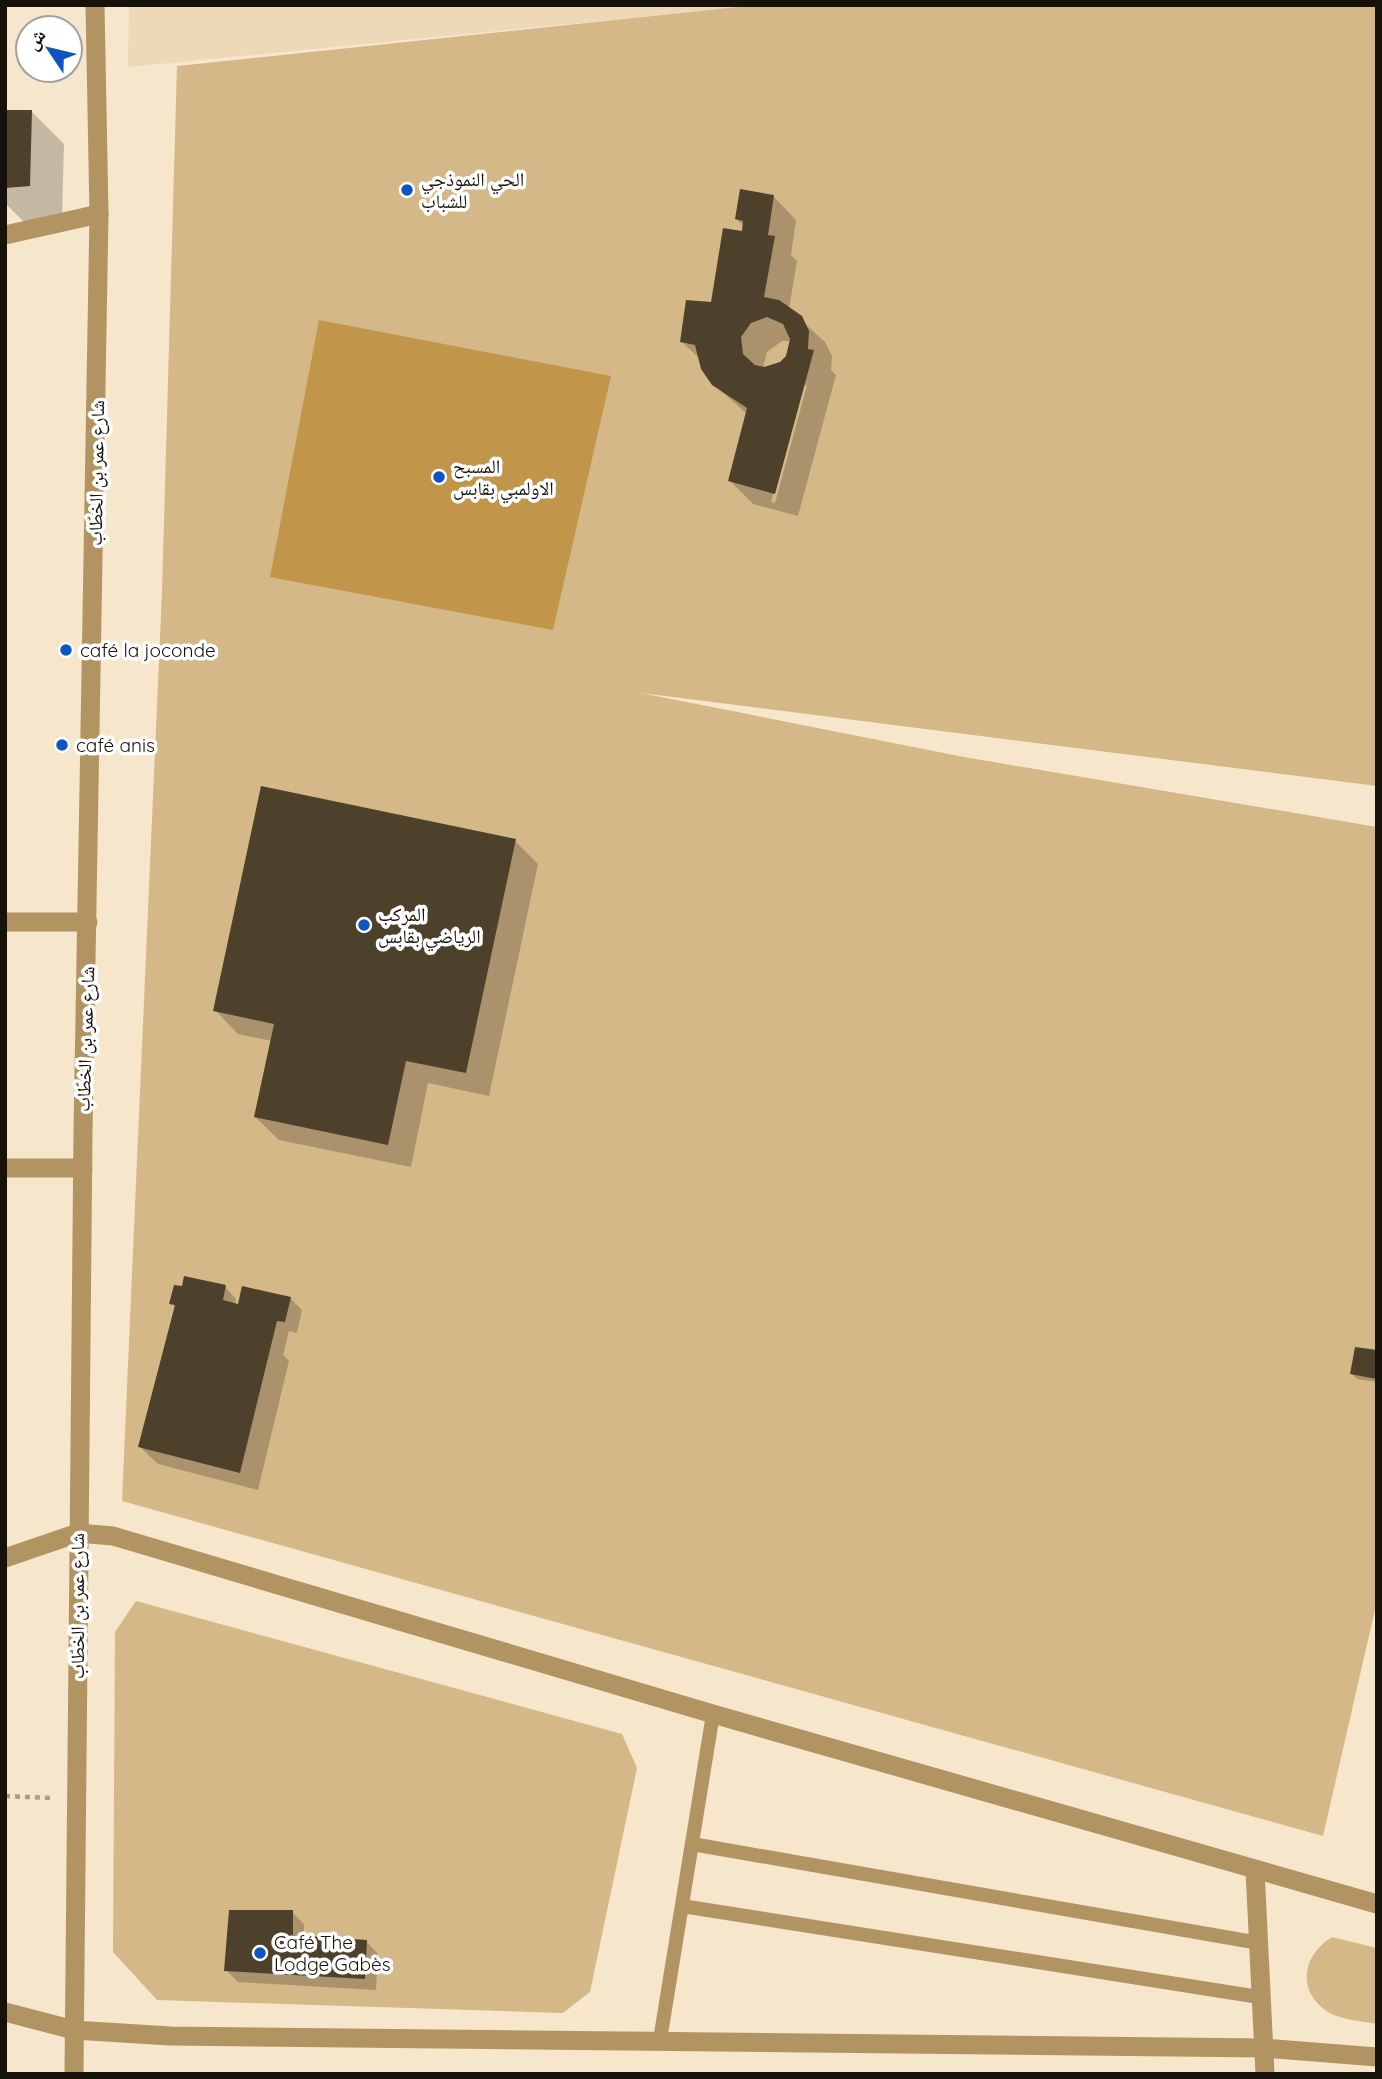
<svg xmlns="http://www.w3.org/2000/svg" width="1382" height="2079" font-family="Quicksand,'Noto Naskh Arabic',sans-serif">
<style>
.built{fill:#edd8b8}
.green{fill:#d5b888}
.water{fill:#c1964a}
.shadow{fill:#0003;fill-rule:evenodd}
.building{fill:#4e412b;fill-rule:evenodd}
.lines{fill:none;stroke-linecap:round;stroke-linejoin:round}
.path{stroke:#ab9e89;stroke-width:4.5;stroke-dasharray:5 5;stroke-linecap:butt}
.service{stroke:#b29463;stroke-width:14}
.minor{stroke:#b29463;stroke-width:19}
.tertiary{stroke:#b29463;stroke-width:19}
.poi-dot{fill:#0d55c0;stroke:#fff;stroke-width:2.5}
.labels{text-anchor:middle;dominant-baseline:central;stroke-width:7;stroke-linejoin:round;paint-order:stroke}
.poi-label{font-size:19px;fill:#171209;stroke:#fff;text-anchor:start}
.street-label{font-size:19px;fill:#171209;stroke:#fff}
</style>
<rect width="100%" height="100%" fill="#f6e6cb"/>
<!-- built -->
<path class="built" d="M129,5h636l-637,62z"/>
<!-- green -->
<path class="green" d="M757,5h620v781l-736,-93 323,64 413,70v774l-54,235 -1201,-335 40,-909 15,-526z
M136,1601l486,133 15,34 -47,224 -27,21 -406,-13 -44,-48 2,-320z
M1332,1937l45,11v76c-15,-3 -36,-4 -49,-12 -31,-20 -27,-56 4,-75z"/>
<!-- water -->
<path class="water" d="M319,320l292,56 -58,254 -283,-53z"/>
<!-- shadow -->
<path class="shadow" d="M31,111l33,33 -2,74 -38,4 -19,-19v-91z
M773,196l23,24 -5,35 6,6 -8,48 36,33 7,14 -1,14 5,5 -38,141 -45,-12 -23,-23 17,-67 -34,-30 -12,-24 -19,-18 30,-38 31,-71 1,-7 -8,-7zM782,341h9l-3,16 -7,7 -18,5 4,-17zM803,385h4l-32,118 -4,-1z
M515,841l23,23 -49,232 -61,-13 -17,84 -132,-27 -24,-23 17,-76 -34,-7 -23,-24z
M225,1287l11,12 -1,6 55,-7 12,12 -5,23 -8,-2 -6,24 6,6 -31,129 -100,-26 -18,-17 36,-139 -5,-5z
M1377,1352v30l-20,-3 -5,-5z
M292,1912l12,12v14l63,4 11,12 -2,36 -138,-8 -12,-12z"/>
<!-- building -->
<path class="building" d="M5,110h27l-2,76 -25,2z
M740,189l34,6 -6,40 7,1 -11,61 15,3 23,16 7,15 -1,18 6,1 -39,144 -47,-13 19,-73 -35,-23 -11,-16 -6,-24 -15,-3 6,-42 25,2 12,-74 19,3 1,-10 -8,-2zM767,317l16,7 7,15 -4,17 -6,6 -16,5 -9,-2 -12,-11 -2,-17 10,-14z
M261,786l255,53 -50,234 -60,-12 -18,84 -134,-28 20,-93 -61,-13z
M184,1276l42,9 -3,15 15,4 4,-18 49,11 -6,25 -8,-1 -37,152 -102,-26 37,-142 -6,-1 5,-19 8,1z
M1355,1347l22,3v29l-27,-5z
M229,1910h64v25l74,5 -2,39 -141,-8z"/>
<g class="lines">
<!-- path -->
<path class="path" d="M5,1796l45,2"/>
<!-- service -->
<path class="service" d="M692,1844l567,99
M682,1906l577,91
M660,2040l53,-326"/>
<!-- minor -->
<path class="minor" d="M5,235l94,-21
M5,922h83
M5,1168h78
M1255,1870l10,204"/>
<!-- tertiary -->
<path class="tertiary" d="M5,1558l73,-25 35,3 600,178 664,190
M5,2012l69,18 96,6 1094,12 113,9
M74,2074l9,-942 16,-918 -4,-209"/>
</g>
<!-- markers -->
<g class="poi-dot">
<circle cx="407" cy="190" r="7"/>
<circle cx="439" cy="477" r="7"/>
<circle cx="66" cy="650" r="7"/>
<circle cx="62" cy="745" r="7"/>
<circle cx="364" cy="925" r="7"/>
<circle cx="260" cy="1953" r="7"/>
</g>
<g class="labels">
<!-- poi labels -->
<g class="poi-label">
<text x="421" y="179">الحي النموذجي<tspan x="421" dy="22">للشباب</tspan></text>
<text x="453" y="466">المسبح<tspan x="453" dy="22">الاولمبي بقابس</tspan></text>
<text x="80" y="650">café la joconde</text>
<text x="76" y="745">café anis</text>
<text x="378" y="914">المركب<tspan x="378" dy="22">الرياضي بقابس</tspan></text>
<text x="274" y="1942">Café The<tspan x="274" dy="22">Lodge Gabès</tspan></text>
</g>
<!-- street labels -->
<g class="street-label">
<text transform="translate(96 473) rotate(-89)">شارع عمر بن الخطّاب</text>
<text transform="translate(85 1039) rotate(-88)">شارع عمر بن الخطّاب</text>
<text transform="translate(77 1606) rotate(-90)">شارع عمر بن الخطّاب</text>
</g>
</g>
<!-- border -->
<rect width="1382" height="2079" fill="none" stroke="#171209" stroke-width="14"/>
<!-- north arrow -->
<g transform="translate(49 49) rotate(305)"><circle r="33" fill="#ffffff" stroke="#a2a09d" stroke-width="2"/>
<path d="M0-5L12 26L0 18L-12 26Z" fill="#0d55c0"/>
<text y="-10" font-size="19" font-weight="bold" text-anchor="middle" fill="#171209">ش</text>
</g>
</svg>
